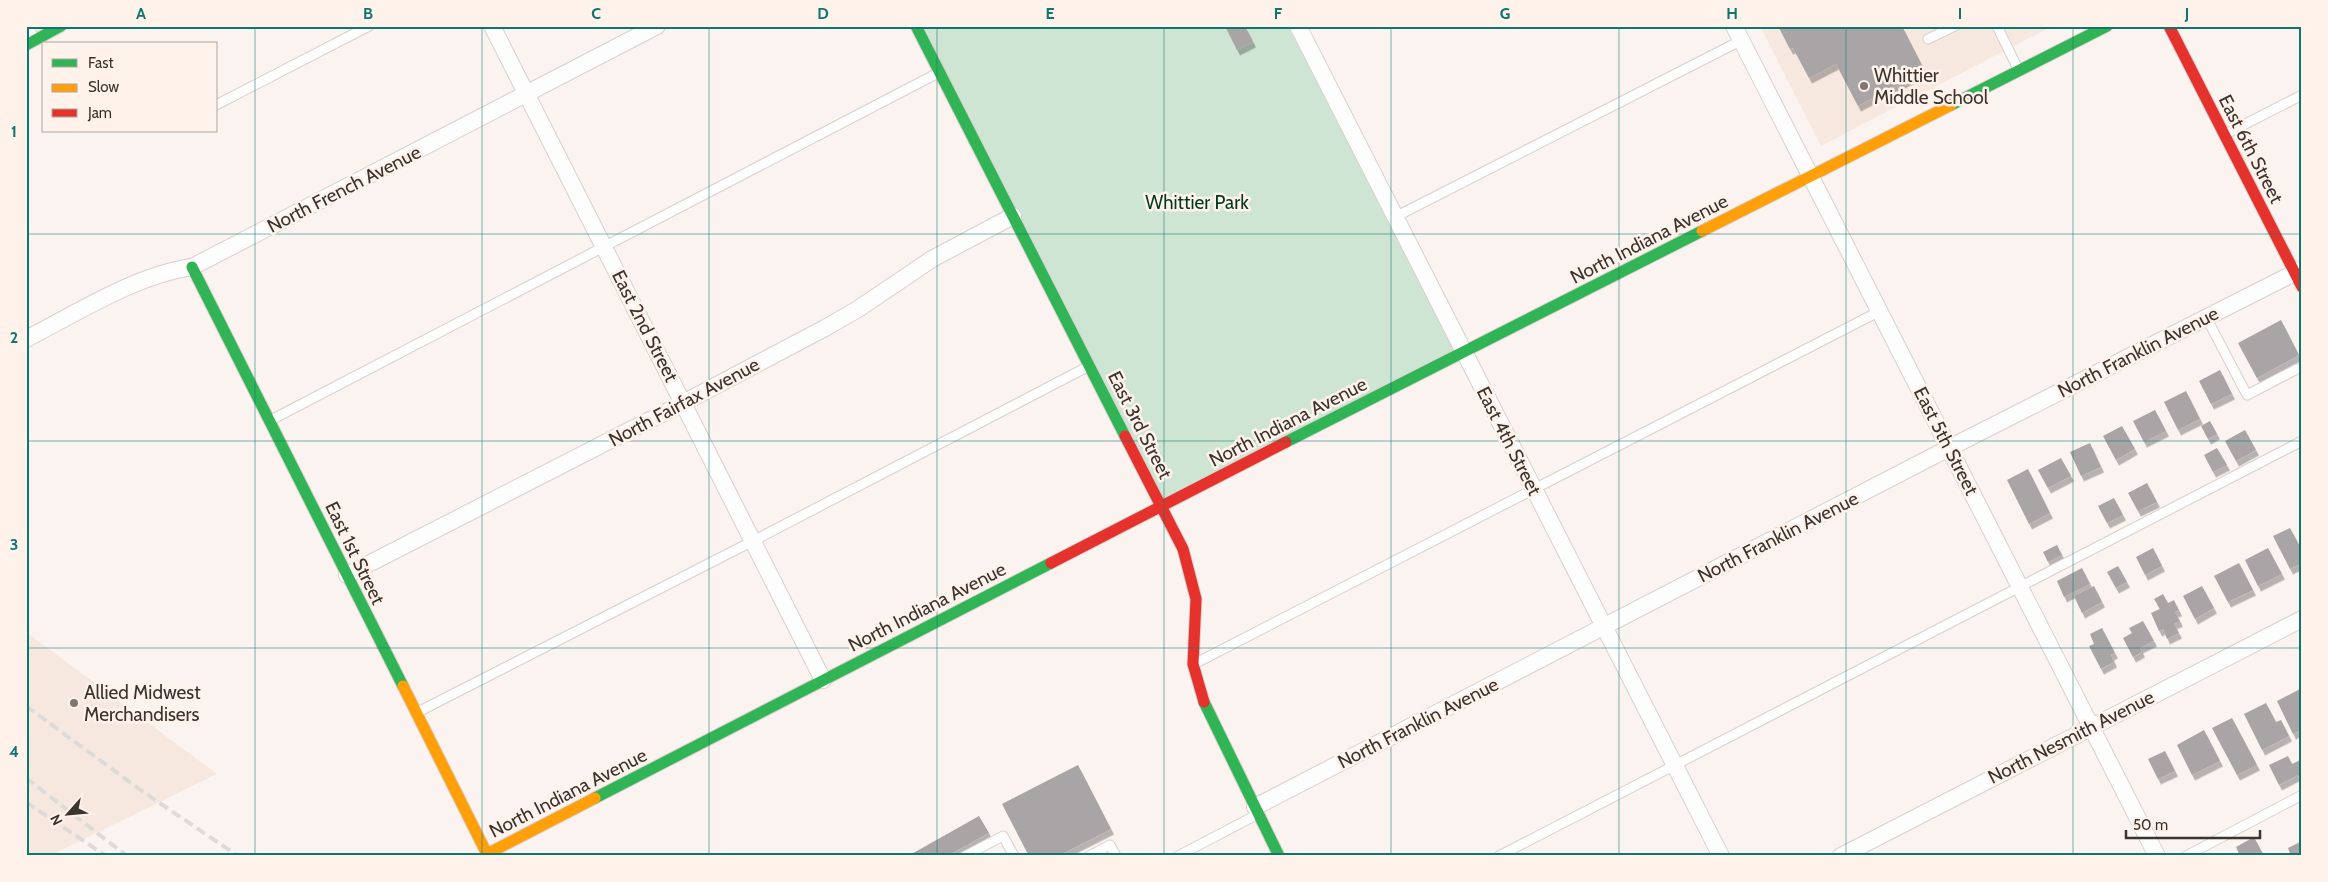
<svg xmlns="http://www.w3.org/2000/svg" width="2328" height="882" font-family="Cabin,sans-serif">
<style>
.built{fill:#f7e8df}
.green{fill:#cfe5d4}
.building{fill:#a9a4a6;filter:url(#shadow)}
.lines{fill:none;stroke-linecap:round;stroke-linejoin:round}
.lane-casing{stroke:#d8d1cd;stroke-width:11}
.street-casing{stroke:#d8d1cd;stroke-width:18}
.fast-casing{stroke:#d8d1cd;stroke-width:13}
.slow-casing{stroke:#d8d1cd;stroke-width:13}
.jam-casing{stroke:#d8d1cd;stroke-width:13}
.lane{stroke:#fefdfd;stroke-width:9}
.street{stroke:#fefdfd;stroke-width:16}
.fast{stroke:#30b455;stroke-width:11}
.slow{stroke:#ff9f0a;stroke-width:11}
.jam{stroke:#e5322d;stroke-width:11}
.rail{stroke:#dddbda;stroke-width:4;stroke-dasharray:10 5;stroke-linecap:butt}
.grid{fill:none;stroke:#0f766e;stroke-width:1;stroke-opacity:0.55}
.poi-dot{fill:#7d7672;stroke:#fff2eb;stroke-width:2}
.labels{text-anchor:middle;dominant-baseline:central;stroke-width:5;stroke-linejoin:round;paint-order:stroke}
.poi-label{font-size:19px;fill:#3a332e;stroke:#fff2eb;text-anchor:start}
.street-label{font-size:19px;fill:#3a332e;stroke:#fff2eb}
.park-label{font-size:19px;fill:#003b21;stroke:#fff2eb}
.neatline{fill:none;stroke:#0f766e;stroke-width:2}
.grid-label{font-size:16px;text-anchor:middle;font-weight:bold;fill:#0f766e}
</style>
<defs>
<filter id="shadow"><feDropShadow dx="3" dy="5.5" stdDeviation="0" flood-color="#0004"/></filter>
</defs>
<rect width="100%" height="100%" fill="#faf3f0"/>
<!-- built -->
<path class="built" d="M1760,26h292l-231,120z
M26,632l191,142 -168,82h-23z"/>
<!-- green -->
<path class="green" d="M915,26h383l166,326 -303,154z"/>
<!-- building -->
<path class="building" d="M1229,26h16l8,16 -16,8 -11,-22z
M1778,26h124l23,45 -67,35 -22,-42 -27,14 -16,-30 -3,1z
M2281,320l18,35 -42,23 -19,-35z
M2220,370l12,24 -21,10 -12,-23z
M2186,391l14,28 -22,11 -14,-28z
M2155,410l11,21 -22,11 -11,-21z
M2210,421l7,13 -9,5 -7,-13z
M2122,426l13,23 -19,11 -13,-24z
M2245,430l11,20 -20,11 -11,-20z
M2090,443l11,24 -20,9 -11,-24z
M2217,448l10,17 -14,7 -9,-17z
M2061,458l10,18 -23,12 -10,-18z
M2028,469l22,44 -21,11 -22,-44z
M2147,483l10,19 -19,9 -10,-18z
M2114,498l9,17 -16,8 -9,-17z
M2290,528l12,22v13l-12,6 -17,-33z
M2057,545l5,10 -14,7 -5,-10z
M2153,548l9,18 -17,9 -9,-18z
M2268,548l14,26 -24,12 -13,-26z
M2239,563l14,27 -25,12 -14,-26z
M2118,566l9,16 -11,6 -9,-16z
M2082,568l8,16 -26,13 -7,-16z
M2094,586l8,16 -20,11 -8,-17z
M2202,586l12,22 -19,11 -12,-23z
M2163,594l5,9 6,-3 5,11 -4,1 5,9 -6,3 5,9 -12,6 -4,-10 -4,2 -8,-18 9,-4 -6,-10z
M2143,621l11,20 -14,7 2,4 -9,5 -10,-19 9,-5 -3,-5z
M2102,628l13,25 -4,2 3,7 -13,7 -12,-23 5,-2 -4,-10z
M2302,688v41l-9,5 -16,-33z
M2266,703l10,19 5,-2 8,16 -27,14 -18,-36z
M2232,718l25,47 -20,10 -25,-47z
M2204,730l16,31 -28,14 -15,-30z
M2165,751l10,20 -17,8 -10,-20z
M2288,756l4,8 10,-5v20l-2,1 -2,-5 -19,10 -10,-20z
M1078,765l33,64 -53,27h-29l-27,-52z
M979,816l10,17 -42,23h-39z
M2254,837l10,19h-24l-4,-9z
M2302,841v15h-11l-3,-8z"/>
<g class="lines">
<defs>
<path id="lane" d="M28,26l7,14
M1997,26l22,45
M1928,39l27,-13
M216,105l153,-79
M2224,135l78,-40
M1395,217l347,-177
M2206,317l41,78 50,-26
M271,420l667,-347
M1196,663l684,-352
M416,713l337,-172 336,-175
M965,856l38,-20 11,20
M1089,856l21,-11 6,11
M1178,856l80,-42
M1499,856l803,-415
M2186,856l116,-61"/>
<path id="street" d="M492,26l331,654
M1298,26l423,830
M1734,26l423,830
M26,339c51,-26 110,-64 166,-72l465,-241
M347,575l336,-172 142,-75 33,-19 74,-50 81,-43
M1255,807l694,-359 353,-179
M1841,856l461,-237"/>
<path id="fast" d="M916,26l209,410
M26,45l35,-19
M1951,105l156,-79
M192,267l211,419
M1286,442l416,-211
M1204,702l75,154
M595,798l456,-235"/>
<path id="slow" d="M1702,231l249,-126
M403,686l84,168 108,-56"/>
<path id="jam" d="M2169,26l133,261
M1125,436l58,113 13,50 -3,65 11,38
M1051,563l235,-121"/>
</defs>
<!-- lane casing -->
<use href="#lane" class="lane-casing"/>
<!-- street casing -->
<use href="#street" class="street-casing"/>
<!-- fast casing -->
<use href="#fast" class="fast-casing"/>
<!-- slow casing -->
<use href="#slow" class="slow-casing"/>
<!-- jam casing -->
<use href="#jam" class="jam-casing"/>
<!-- lane -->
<use href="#lane" class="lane"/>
<!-- street -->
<use href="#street" class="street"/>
<!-- fast -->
<use href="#fast" class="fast"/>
<!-- slow -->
<use href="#slow" class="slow"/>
<!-- jam -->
<use href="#jam" class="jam"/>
<!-- rail -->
<path class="rail" d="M26,706l116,85 96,65
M26,778l101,78
M26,802l80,54"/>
</g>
<!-- grid -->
<path class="grid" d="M255,26v830M482,26v830M709,26v830M937,26v830M1164,26v830M1391,26v830M1619,26v830M1846,26v830M2073,26v830M26,234h2276M26,441h2276M26,648h2276"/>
<!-- markers -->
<g class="poi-dot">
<circle cx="1864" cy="86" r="5"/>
<circle cx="74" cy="703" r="5"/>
</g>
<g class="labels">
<!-- poi labels -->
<g class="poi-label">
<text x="1874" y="75">Whittier<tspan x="1874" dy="22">Middle School</tspan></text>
<text x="84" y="692">Allied Midwest<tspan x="84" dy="22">Merchandisers</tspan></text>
</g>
<!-- street labels -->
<g class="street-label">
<text transform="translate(2251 149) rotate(63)">East 6th Street</text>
<text transform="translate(344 189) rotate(-27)">North French Avenue</text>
<text transform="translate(1649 239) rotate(-27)">North Indiana Avenue</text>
<text transform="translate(645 326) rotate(63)">East 2nd Street</text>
<text transform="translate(2138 352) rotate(-27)">North Franklin Avenue</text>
<text transform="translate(684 402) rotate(-28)">North Fairfax Avenue</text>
<text transform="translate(1288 422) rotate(-27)">North Indiana Avenue</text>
<text transform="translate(1140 425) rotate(63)">East 3rd Street</text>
<text transform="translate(1509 441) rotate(63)">East 4th Street</text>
<text transform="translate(1946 441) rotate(63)">East 5th Street</text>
<text transform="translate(1778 537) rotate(-27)">North Franklin Avenue</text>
<text transform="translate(355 553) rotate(64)">East 1st Street</text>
<text transform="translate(927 607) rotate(-27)">North Indiana Avenue</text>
<text transform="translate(1418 723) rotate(-27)">North Franklin Avenue</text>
<text transform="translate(2071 737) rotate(-27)">North Nesmith Avenue</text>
<text transform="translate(568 793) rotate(-27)">North Indiana Avenue</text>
</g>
<!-- park labels -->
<g class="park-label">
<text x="1197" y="202">Whittier Park</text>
</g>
</g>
<!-- border -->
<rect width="2328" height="882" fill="none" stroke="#fff2eb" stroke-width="55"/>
<!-- legend -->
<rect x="42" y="42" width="175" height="90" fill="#fff2eb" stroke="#b0a69f"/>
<rect x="52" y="59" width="25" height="8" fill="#30b455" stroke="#b0a69f"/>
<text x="88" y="68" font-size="15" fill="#3a332e">Fast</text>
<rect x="52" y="84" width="25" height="8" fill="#ff9f0a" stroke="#b0a69f"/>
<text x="88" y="92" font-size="15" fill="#3a332e">Slow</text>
<rect x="52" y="109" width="25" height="8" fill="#e5322d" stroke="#b0a69f"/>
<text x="88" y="118" font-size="15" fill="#3a332e">Jam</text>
<!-- north arrow -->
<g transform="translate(68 814) rotate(243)" stroke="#fff2eb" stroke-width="4" paint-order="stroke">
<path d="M0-4L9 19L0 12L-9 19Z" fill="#3a332e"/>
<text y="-8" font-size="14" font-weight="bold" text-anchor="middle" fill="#3a332e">N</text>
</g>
<!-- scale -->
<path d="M2126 830v8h134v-8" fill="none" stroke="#3a332e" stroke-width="2.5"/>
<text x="2133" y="830" font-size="15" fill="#3a332e" stroke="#fff2eb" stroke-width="4" paint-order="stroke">50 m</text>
<rect x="28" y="28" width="2272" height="826" class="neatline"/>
<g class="grid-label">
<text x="141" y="19">A</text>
<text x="368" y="19">B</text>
<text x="596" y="19">C</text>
<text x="823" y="19">D</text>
<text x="1050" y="19">E</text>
<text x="1278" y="19">F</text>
<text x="1505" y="19">G</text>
<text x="1732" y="19">H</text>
<text x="1960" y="19">I</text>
<text x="2187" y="19">J</text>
<text x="14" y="137">1</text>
<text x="14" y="343">2</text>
<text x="14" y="550">3</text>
<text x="14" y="757">4</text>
</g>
</svg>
